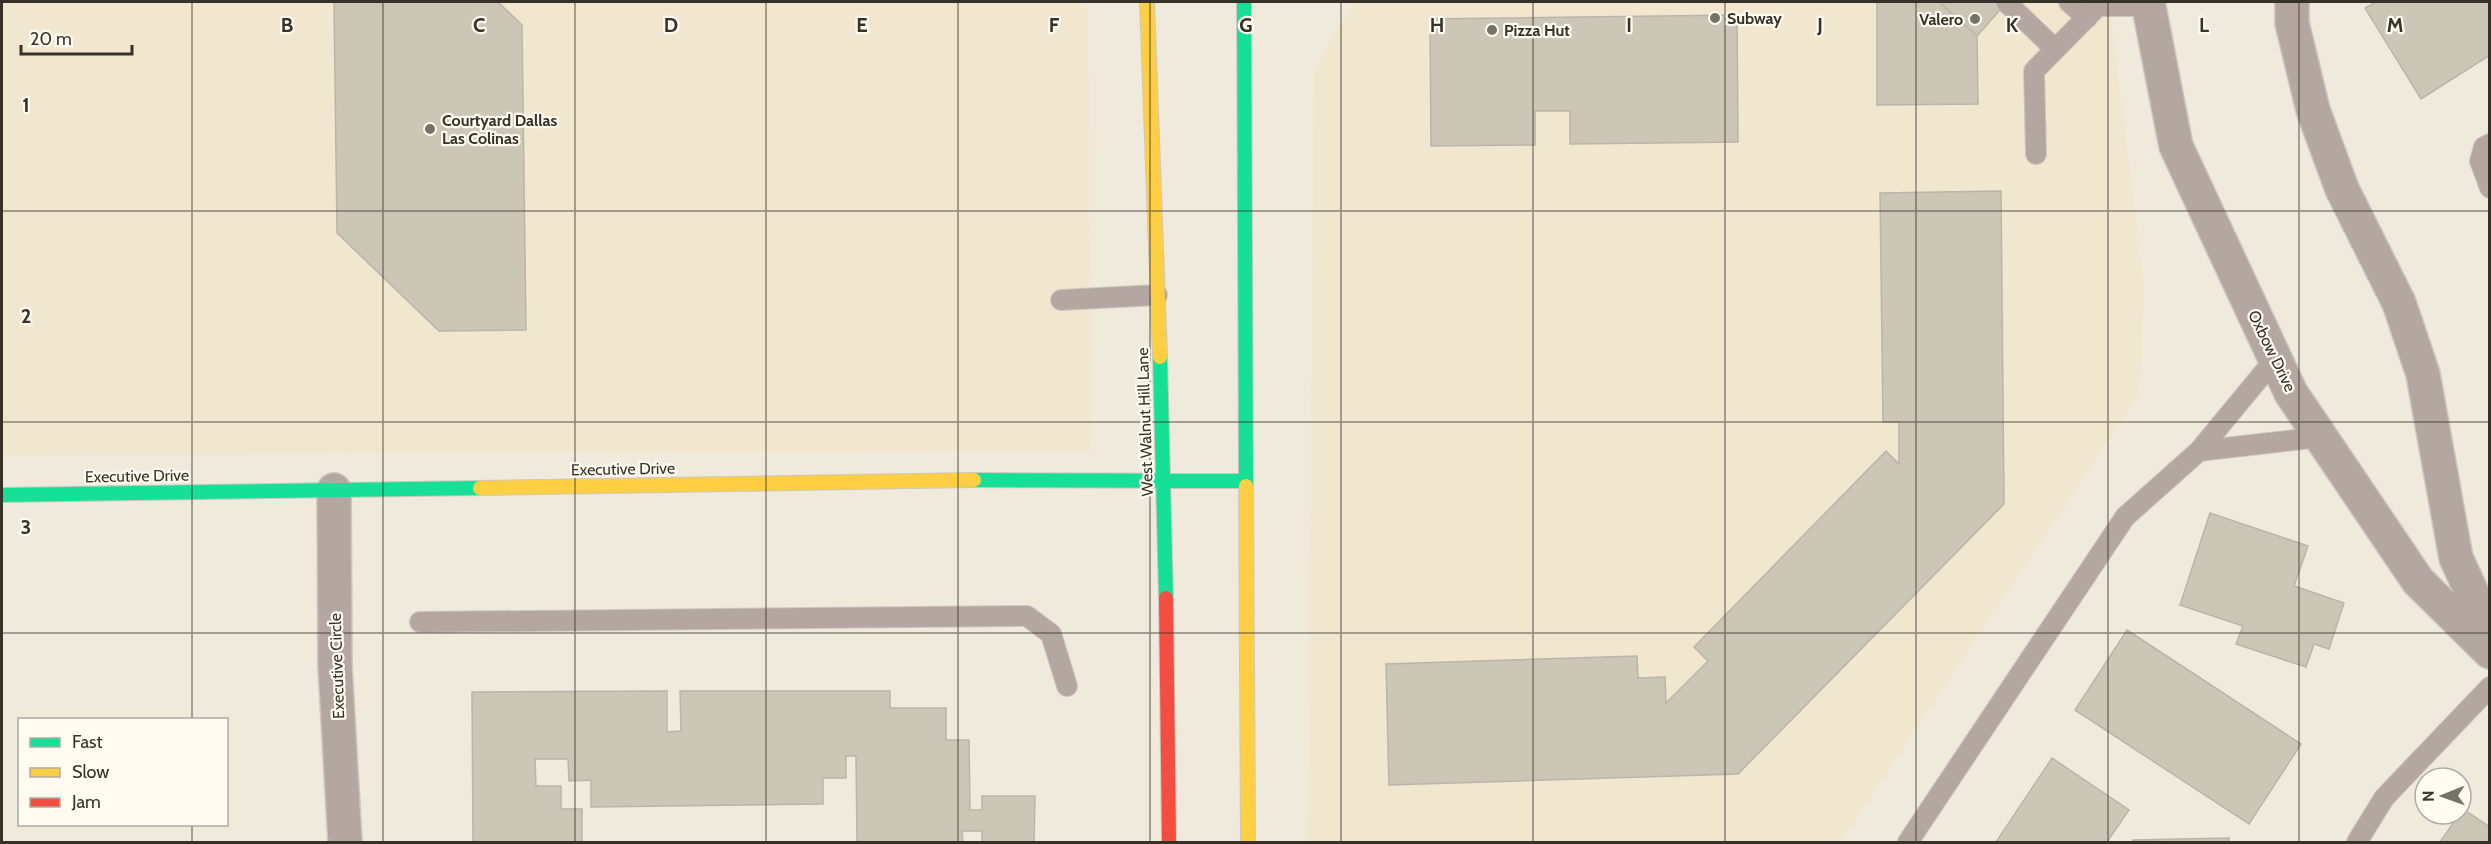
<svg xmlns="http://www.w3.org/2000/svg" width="2491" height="844" font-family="Cabin,sans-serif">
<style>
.built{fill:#f0e7ce}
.building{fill:#ccc6b7;stroke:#b9b5aa;stroke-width:1.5}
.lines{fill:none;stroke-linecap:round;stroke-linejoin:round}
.lane-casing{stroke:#ccc8bd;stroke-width:22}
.street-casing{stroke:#ccc8bd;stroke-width:36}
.fast-casing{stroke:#ccc8bd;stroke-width:16}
.slow-casing{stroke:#ccc8bd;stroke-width:16}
.jam-casing{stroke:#ccc8bd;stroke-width:16}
.lane{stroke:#b4a7a2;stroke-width:20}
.street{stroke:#b4a7a2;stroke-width:33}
.fast{stroke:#16e098;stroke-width:14}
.slow{stroke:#ffcf43;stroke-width:14}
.jam{stroke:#f24e42;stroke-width:14}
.grid{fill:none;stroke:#363229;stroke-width:1.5;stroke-opacity:0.55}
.poi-dot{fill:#777268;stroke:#fffbf1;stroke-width:2}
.labels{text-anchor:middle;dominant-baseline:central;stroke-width:4.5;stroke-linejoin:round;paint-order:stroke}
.poi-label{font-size:16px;font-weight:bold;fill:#363229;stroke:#fffbf1;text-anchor:start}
.street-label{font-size:16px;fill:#363229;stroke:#fffbf1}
.grid-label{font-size:20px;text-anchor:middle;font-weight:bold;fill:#363229;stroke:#fffbf1;stroke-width:4.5;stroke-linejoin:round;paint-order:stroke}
</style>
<rect width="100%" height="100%" fill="#efeadc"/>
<!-- built -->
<path class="built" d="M2,2h1076l10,8 3,441 -1089,4z
M1353,2h756l35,287 -5,106 -299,447h-532l6,-771z"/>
<!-- building -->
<path class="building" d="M334,2h164l24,23 4,305 -87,1 -102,-98z
M1877,2h62l38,34 1,68 -101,1z
M1939,2h68l-30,34z
M2376,2h114v53l-69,44 -56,-91z
M1737,15l1,127 -168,2v-33h-35v34l-104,1 -1,-127z
M2001,191l3,313 -266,270 -349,11 -3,-121 251,-8 1,22 27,-1 1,26 42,-42 -14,-14 192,-196 13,13v-42h-16l-3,-229z
M2210,513l98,33 -14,40 50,17 -15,46 -15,-5 -8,23 -70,-23 7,-18 -63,-21z
M2127,630l174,114 -52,80 -174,-114z
M667,691v41l14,-1 -1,-40h210v17h56v32h23l1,70h12v-14h53l-1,46h-52v-11h-20l1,11h-106l-1,-86h-10v22h-23v26l-232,3v-27l-22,1 -1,-22h-33l1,27h25v23h21v33h-109l-1,-150z
M2052,758l77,52 -22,32h-111z
M2463,809l27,18v15h-50z
M2229,838v4h-96v-2z"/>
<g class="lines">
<defs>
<path id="lane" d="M2006,2l49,47
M2069,2l18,16
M2097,2l1,4h50
M2490,144l-6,3 -4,14 10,27
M2036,154l-2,-83 64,-65
M1061,300l96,-5
M2199,451l122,-14
M420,622l607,-6 24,18 16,52
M1908,842l217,-325 74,-66 76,-92
M2357,842l27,-44 106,-111"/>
<path id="street" d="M2148,2l28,144 115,247 127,188 72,71
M2292,2v21l21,87 29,79 57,114 24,71 33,184 34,74
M334,490l1,176 10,176"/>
<path id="fast" d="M1244,2l2,484
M1160,357l6,241
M974,480l272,1
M2,495l478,-7"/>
<path id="slow" d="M1147,2l13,355
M1246,486l2,356
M480,488l494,-8"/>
<path id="jam" d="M1166,598l3,244"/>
</defs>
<!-- lane casing -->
<use href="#lane" class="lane-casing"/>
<!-- street casing -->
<use href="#street" class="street-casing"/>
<!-- fast casing -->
<use href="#fast" class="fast-casing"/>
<!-- slow casing -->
<use href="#slow" class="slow-casing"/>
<!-- jam casing -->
<use href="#jam" class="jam-casing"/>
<!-- lane -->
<use href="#lane" class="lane"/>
<!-- street -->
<use href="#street" class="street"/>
<!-- fast -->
<use href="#fast" class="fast"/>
<!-- slow -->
<use href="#slow" class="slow"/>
<!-- jam -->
<use href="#jam" class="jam"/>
</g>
<!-- grid -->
<path class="grid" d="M192,2v718M383,2v840M575,2v840M766,2v840M958,2v840M1150,2v840M1341,2v840M1533,2v840M1725,2v840M1916,2v840M2108,2v840M2299,2v840M2,211h2488M2,422h2488M2,633h2488M192,824v18"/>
<!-- markers -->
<g class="poi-dot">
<circle cx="1715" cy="18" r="6"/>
<circle cx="1975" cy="19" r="6"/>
<circle cx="1492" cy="30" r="6"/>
<circle cx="430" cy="129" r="6"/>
</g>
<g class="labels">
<!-- poi labels -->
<g class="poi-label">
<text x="1727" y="18">Subway</text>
<text x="1963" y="19" text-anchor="end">Valero</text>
<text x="1504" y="30">Pizza Hut</text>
<text x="442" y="120">Courtyard Dallas<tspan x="442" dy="18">Las Colinas</tspan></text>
</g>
<!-- street labels -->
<g class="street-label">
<text transform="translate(2272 351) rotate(64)">Oxbow Drive</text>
<text transform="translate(1145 422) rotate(-92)">West Walnut Hill Lane</text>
<text transform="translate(623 469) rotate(-1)">Executive Drive</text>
<text transform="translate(137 476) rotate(-1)">Executive Drive</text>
<text transform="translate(337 666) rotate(-92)">Executive Circle</text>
</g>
</g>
<g class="grid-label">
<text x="287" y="32">B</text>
<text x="479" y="32">C</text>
<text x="671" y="32">D</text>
<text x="862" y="32">E</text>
<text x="1054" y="32">F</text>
<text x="1246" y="32">G</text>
<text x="1437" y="32">H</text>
<text x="1629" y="32">I</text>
<text x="1820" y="32">J</text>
<text x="2012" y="32">K</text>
<text x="2204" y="32">L</text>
<text x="2395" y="32">M</text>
<text x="26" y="112">1</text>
<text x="26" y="323">2</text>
<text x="26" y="534">3</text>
</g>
<!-- border -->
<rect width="2491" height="844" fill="none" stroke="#363229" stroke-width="6"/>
<!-- legend -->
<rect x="18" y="718" width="210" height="108" fill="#fffbf1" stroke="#afaba1" stroke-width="1.5"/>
<rect x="30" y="738" width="30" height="9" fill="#16e098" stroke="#afaba1" stroke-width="1.5"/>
<text x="72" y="748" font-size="18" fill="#363229">Fast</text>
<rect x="30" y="768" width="30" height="9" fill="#ffcf43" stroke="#afaba1" stroke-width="1.5"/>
<text x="72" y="778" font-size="18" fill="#363229">Slow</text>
<rect x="30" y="798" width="30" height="9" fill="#f24e42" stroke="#afaba1" stroke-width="1.5"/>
<text x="72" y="808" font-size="18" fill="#363229">Jam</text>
<!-- north arrow -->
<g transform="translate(2443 796) rotate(269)"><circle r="28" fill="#fffbf1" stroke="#afaba1" stroke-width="1.5"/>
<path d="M0-4.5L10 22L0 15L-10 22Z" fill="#777268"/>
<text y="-9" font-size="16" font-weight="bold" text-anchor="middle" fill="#363229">N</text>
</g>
<!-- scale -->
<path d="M21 45v9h111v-9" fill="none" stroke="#363229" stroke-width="3"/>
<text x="30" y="45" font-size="18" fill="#363229" stroke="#fffbf1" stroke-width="4.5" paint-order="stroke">20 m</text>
</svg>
